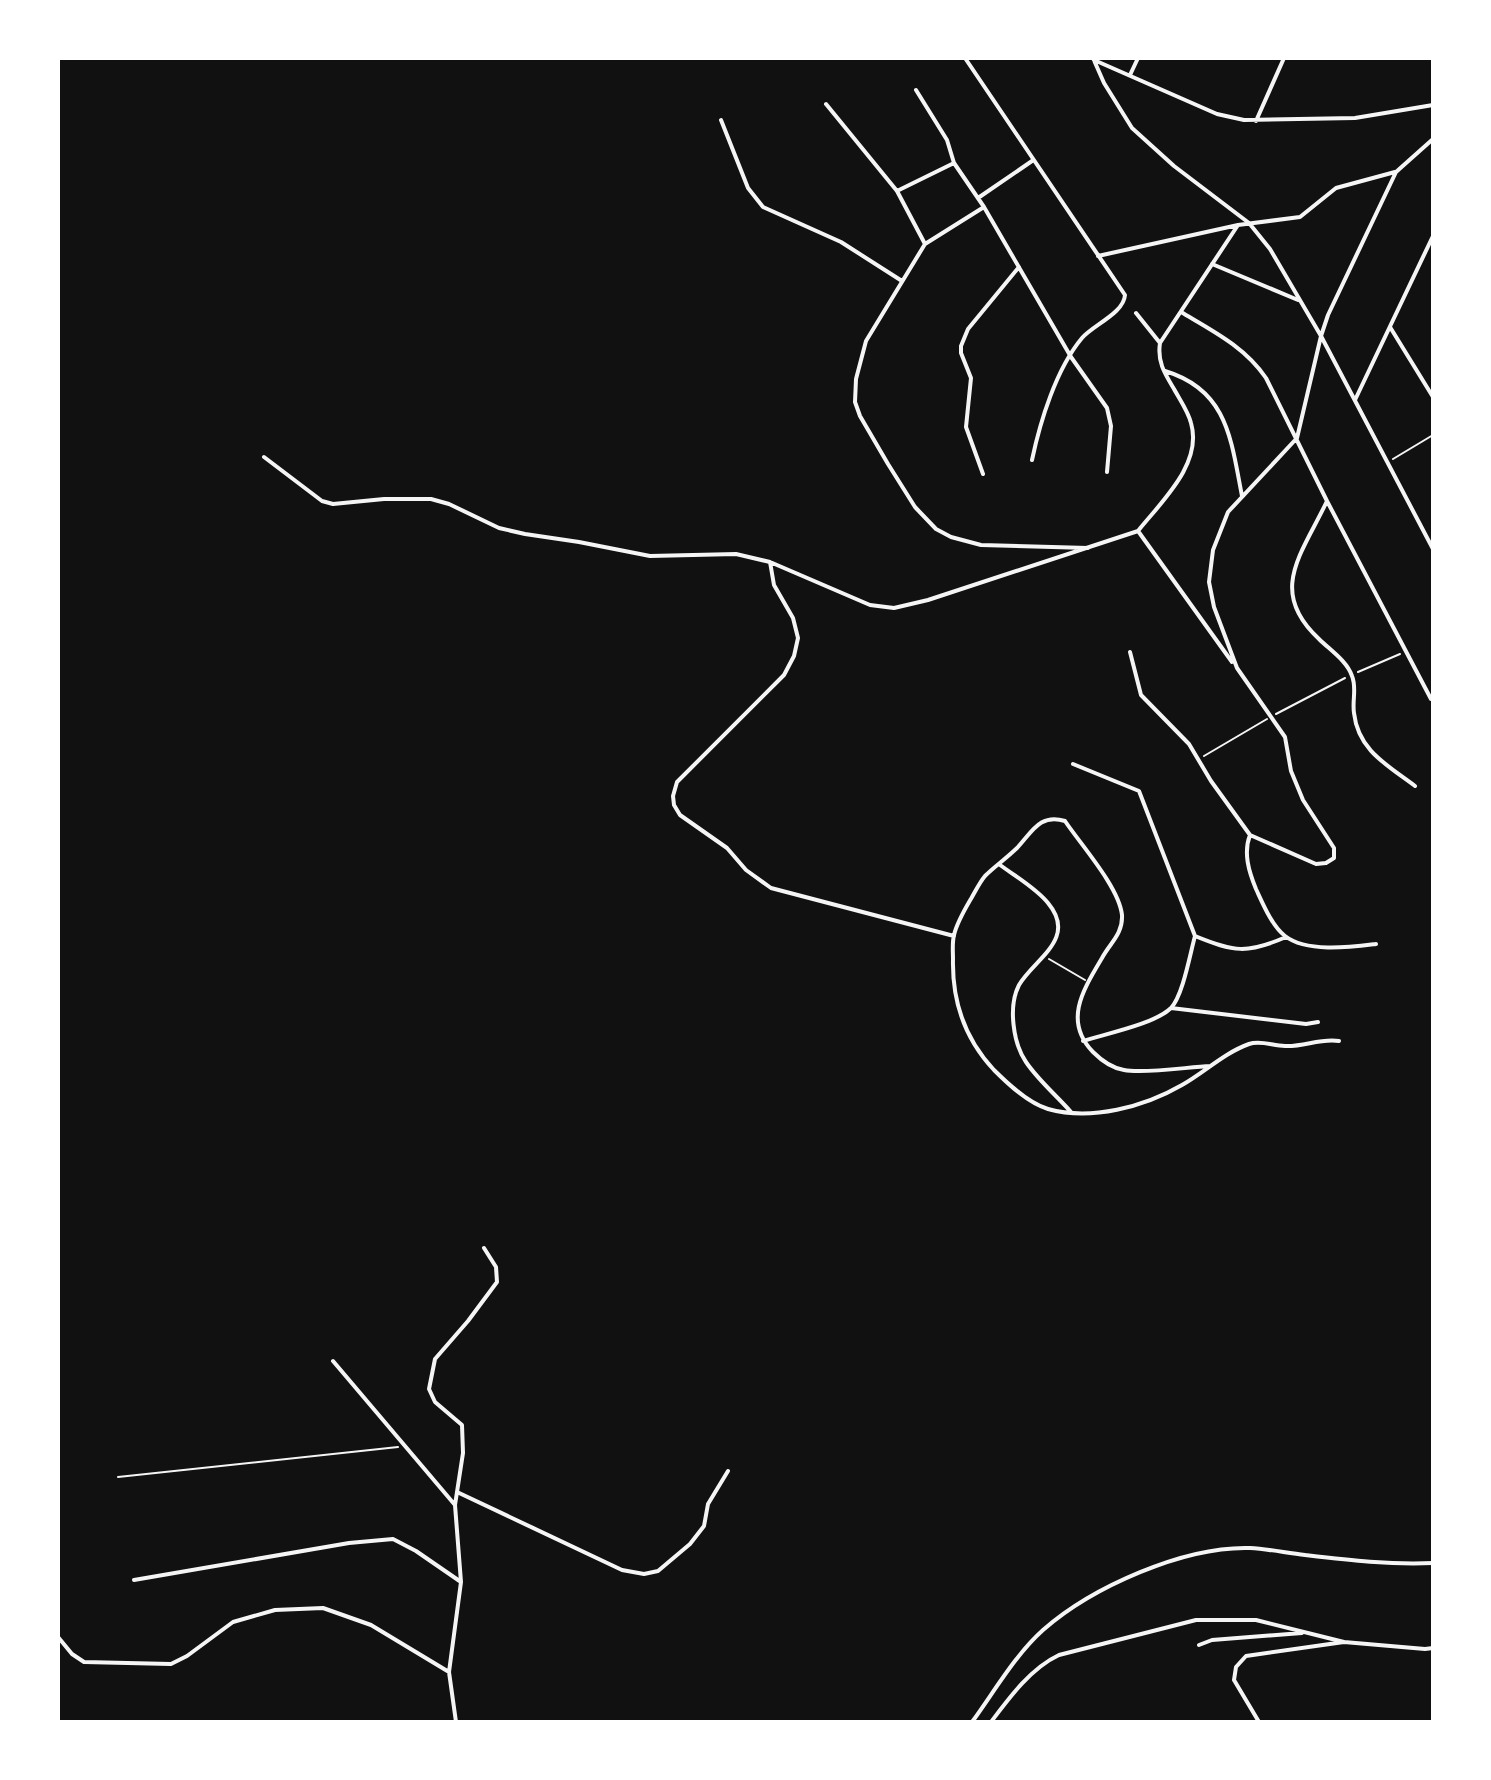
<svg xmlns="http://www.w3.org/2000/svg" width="1491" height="1780" font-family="'Fira Sans',sans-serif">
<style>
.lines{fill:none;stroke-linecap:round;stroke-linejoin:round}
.path{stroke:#f5f5f5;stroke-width:2}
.minor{stroke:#f5f5f5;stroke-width:4}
</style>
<rect width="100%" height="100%" fill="#111"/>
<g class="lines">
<!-- path -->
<path class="path" d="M1393,459l40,-24
M1358,672l42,-18
M1276,714l69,-36
M1204,756l63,-37
M1049,959l36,21
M118,1477l280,-30"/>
<!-- minor -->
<path class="minor" d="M965,58l160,237c-1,18 -32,30 -43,43 -26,31 -42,84 -50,122
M1093,58l11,25 28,45 42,38 75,57 21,26 51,87 112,213
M1094,60l123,54 27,6 111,-2 78,-13
M1130,75l8,-17
M916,90l31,50 7,23 30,44 87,150 36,51 4,18 -4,46
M826,104l71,87 28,53
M721,120l27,68 15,19 78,35 61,39
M1256,121l28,-63
M897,191l57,-28
M978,198l54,-37
M984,207l-59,37 -59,97 -10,38 -1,23 5,14 28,48 27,43 21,22 15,8 30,8 107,3
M1098,256l140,-31
M1212,264l86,36
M1181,312c32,19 64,35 85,66l61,123 104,198
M1136,313l24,30
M1390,327l43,70
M1165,371c63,19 66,69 77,125
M1355,400l78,-164
M264,457l58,44 11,3 51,-5h47l18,5 50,24 26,6 54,8 71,14 86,-2 34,8 4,23 19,33 5,20 -4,18 -10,19 -107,107 -4,14 1,9 6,10 47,33 19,22 25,18 183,48
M983,474l-17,-47 5,-49 -10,-25v-7l7,-17 51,-62
M1327,501c-25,53 -60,90 -8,138 11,11 28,22 33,37 5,12 0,24 2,37 4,37 33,52 61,73
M1138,531c23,-29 65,-67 53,-108 -3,-12 -11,-23 -17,-34 -9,-15 -17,-27 -14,-46l78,-118 62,-8 36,-29 59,-16
M1138,531l94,131
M770,562l100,43 24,3 34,-8 210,-69
M1130,652l11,43 48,49 22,37 39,54 66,29 10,-1 8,-5v-10l-31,-48 -12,-29 -6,-34 -48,-69 -23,-61 -5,-25 4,-32 15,-38 69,-74 24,-102 7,-21 68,-143 37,-33
M1073,764l66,27 56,145c39,16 52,18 91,1
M1250,835c-7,18 -1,37 6,54 7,15 16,37 29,47 22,17 66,11 91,8
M1000,865c15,11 36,23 48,38 30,36 -14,56 -29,82 -11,21 -6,58 7,77 12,18 31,34 45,50
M1171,1008l135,16 12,-2
M1083,1041c22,-7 72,-17 88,-33 12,-13 19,-54 24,-72
M1210,1066c-22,1 -66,8 -86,4 -13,-2 -22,-9 -31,-18 -30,-31 -10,-62 9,-94 8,-15 21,-24 20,-43 -3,-28 -41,-70 -57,-94 -25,-8 -33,11 -48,27 -10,10 -22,18 -32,28 -5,6 -9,14 -13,21 -7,12 -15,25 -18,38 -2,8 -1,17 -1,24 -1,43 12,80 41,111 14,14 34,33 54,39 43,12 96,-2 134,-24 23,-13 42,-32 67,-41 12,-4 24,2 36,2 19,1 35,-8 54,-5
M333,1361l122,144
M457,1492l165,78 22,4 14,-3 32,-27 14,-18 4,-22 20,-33
M134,1580l215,-37 44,-4 23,12 45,31
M58,1637l14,17 12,8 87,2 16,-8 46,-34 42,-12 48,-2 48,17 78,47
M1199,1645l13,-5 90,-7
M456,1722l-7,-50 12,-90 -6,-77 8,-52 -1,-28 -27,-23 -6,-13 6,-30 33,-38 29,-39 -1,-15 -12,-19
M972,1722c22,-30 43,-67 71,-92 49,-43 141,-84 207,-82 18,1 37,5 55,7 43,5 85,10 128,8
M991,1722c18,-24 40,-54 68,-67l137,-35h60l88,22
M1259,1722l-25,-42 2,-13 10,-11 98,-14 81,7 8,-1"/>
</g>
<!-- border -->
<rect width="1491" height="1780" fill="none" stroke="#ffffff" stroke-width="120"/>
</svg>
